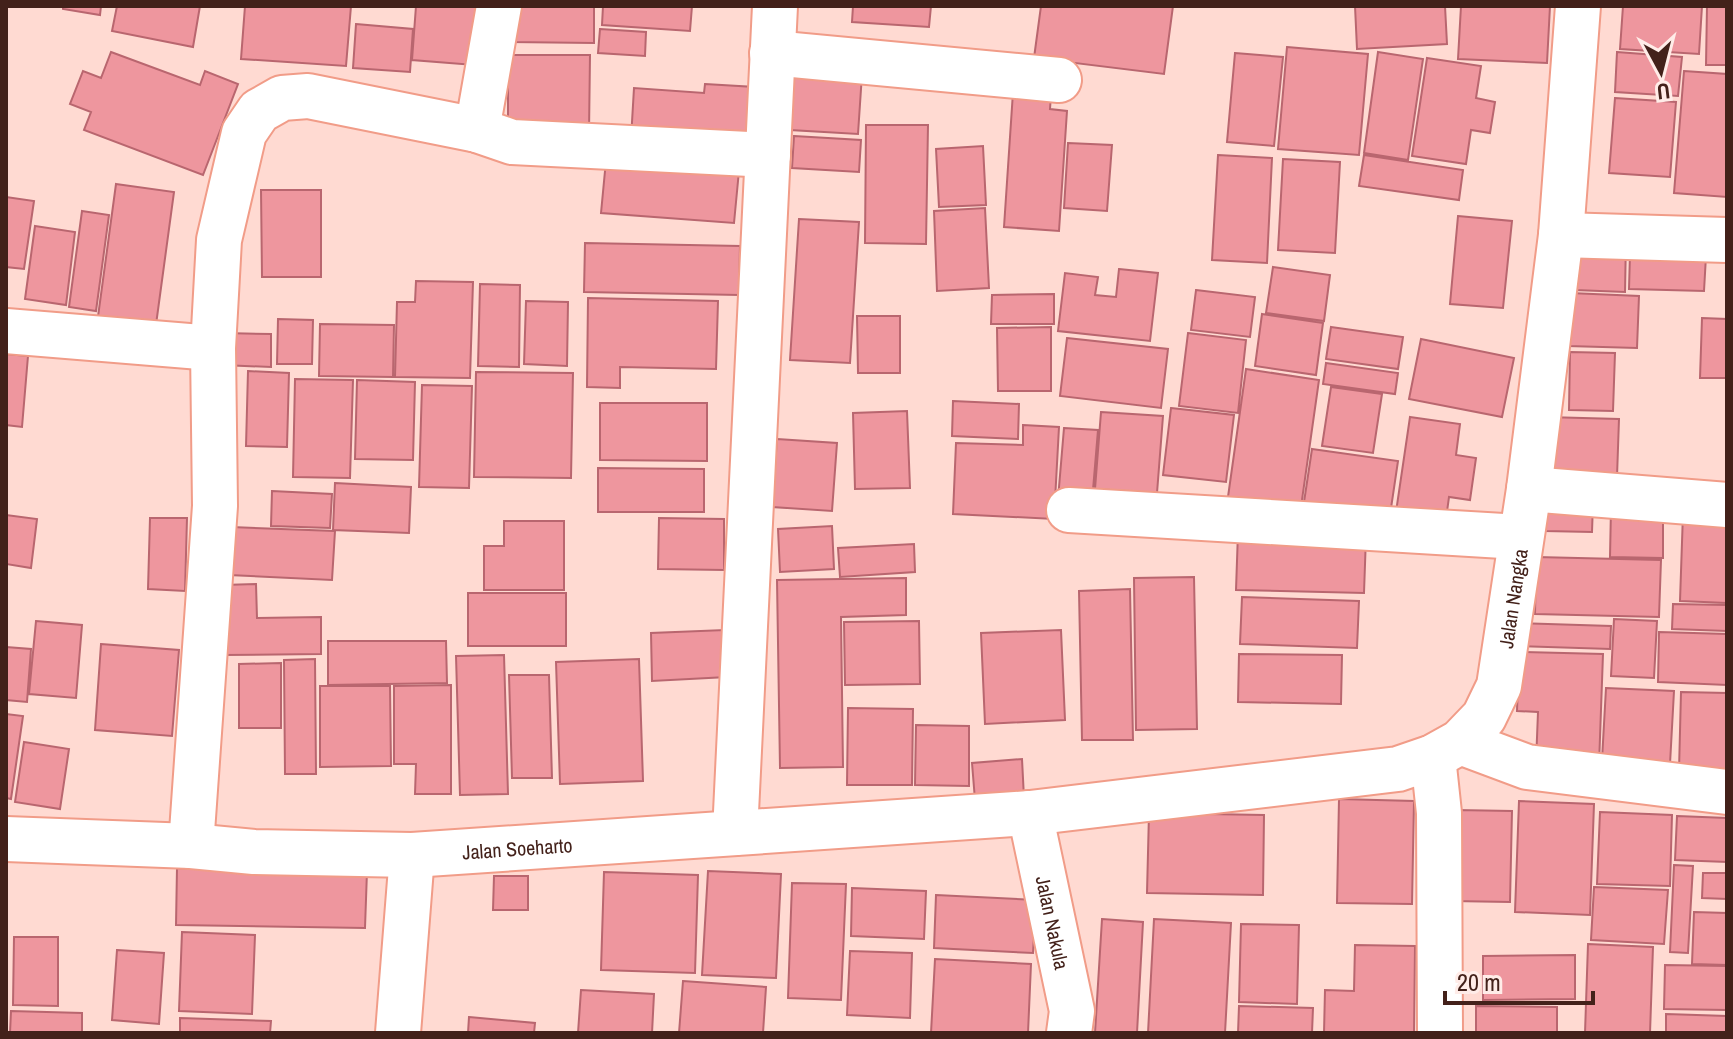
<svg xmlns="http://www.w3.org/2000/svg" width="1733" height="1039" font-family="'Archivo Narrow',sans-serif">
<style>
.building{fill:#ee969e;stroke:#b9666f;stroke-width:2}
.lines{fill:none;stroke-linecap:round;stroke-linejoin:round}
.minor-casing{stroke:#f19c88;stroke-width:48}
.minor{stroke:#fff;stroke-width:44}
.labels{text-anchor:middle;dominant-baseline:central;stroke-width:6;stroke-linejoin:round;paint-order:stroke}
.street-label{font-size:20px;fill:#43211a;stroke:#ffece8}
</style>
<rect width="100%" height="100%" fill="#ffdad2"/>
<!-- building -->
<path class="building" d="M63,6h38l-1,9 -37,-6z
M117,6h83l-7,41 -81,-16z
M245,6h106l-5,60 -105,-7z
M416,6h63l-5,59 -62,-5z
M510,6h84v37l-85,-1z
M603,6h89l-2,25 -88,-6z
M853,6h78l-2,21 -77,-5z
M1041,6h132l-9,68 -130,-16z
M1355,6h90l2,38 -90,5z
M1461,6h89l-3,57 -89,-4z
M1623,6h79l-3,48 -79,-5z
M1707,6h20v59h-21z
M356,24l57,5 -3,43 -57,-4z
M600,29l46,3 -1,24 -47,-3z
M1287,47l81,7 -9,101 -81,-6z
M111,52l89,33 5,-14 33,13 -35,91 -119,-45 7,-18 -21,-8 13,-33 18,7z
M1378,52l45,7 -15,101 -44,-7z
M1617,52l65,5 -4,39 -63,-4z
M1235,53l48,4 -9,89 -47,-4z
M508,55h82l-1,78h-81z
M1427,58l54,8 -5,32 19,4 -5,31 -19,-3 -5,34 -54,-8z
M793,71l69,3 -4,60 -68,-4z
M1684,71l43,3v123l-53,-4z
M705,84l50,3 -4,59 -120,-7 3,-51 70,5z
M1013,92l38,3 -1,14 17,2 -8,120 -55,-4z
M1615,98l61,4 -6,75 -61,-4z
M866,125h62l-2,119 -61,-1z
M794,136l67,4 -2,32 -67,-4z
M1068,143l44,2 -5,66 -43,-3z
M983,146l3,59 -47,2 -3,-58z
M607,150l133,10 -6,63 -133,-10z
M1218,155l54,3 -5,105 -55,-3z
M1364,155l99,15 -4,30 -100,-14z
M1283,159l57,3 -5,91 -57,-3z
M116,184l58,8 -19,140 -58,-8z
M261,190h60v87h-59z
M6,197l28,4 -10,68 -18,-2z
M985,208l4,80 -52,3 -3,-80z
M82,211l27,4 -13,96 -27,-4z
M1458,216l54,5 -9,87 -53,-4z
M799,219l60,3 -9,141 -60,-3z
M35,226l40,6 -9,73 -41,-6z
M1577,238l49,1 -1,53 -50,-2z
M585,243l155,3 -1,49 -155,-3z
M1630,254l76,2 -2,35 -75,-2z
M1273,267l57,8 -6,46 -58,-8z
M1119,269l39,4 -8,68 -92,-10 7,-58 33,4 -3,18 21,2z
M416,281l57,1 -3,96 -75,-1 2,-75h18z
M480,284l40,1 -1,82 -41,-1z
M1196,290l59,7 -5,40 -59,-7z
M1570,293l69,3 -2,52 -69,-2z
M1054,294v30h-63l1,-29z
M588,298l130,3 -2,68 -96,-2v21l-33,-1z
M526,301l42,1 -1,64 -43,-2z
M1262,314l61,9 -7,52 -61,-9z
M857,316h43v57h-42z
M1702,318l25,1v59h-27z
M278,319l35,1 -1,44h-35z
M320,324l74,1 -1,52 -74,-1z
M1051,327v64h-53l-1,-63z
M1331,327l72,10 -5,32 -72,-10z
M223,333l48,1v33l-49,-2z
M1188,333l58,7 -8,73 -59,-7z
M1067,338l101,11 -7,59 -101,-12z
M1421,339l93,19 -12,59 -93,-18z
M1570,352l45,1 -2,58 -44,-1z
M6,354l22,2 -6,71 -16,-2z
M1326,363l72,10 -3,21 -72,-10z
M1246,369l73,11 -19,134 -73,-10z
M248,371l41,2 -2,74 -41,-1z
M476,372l97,1 -2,105 -97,-1z
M295,379l58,1 -3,98 -57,-1z
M357,380l58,2 -2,78 -58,-1z
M422,385l50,1 -3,102 -50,-1z
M1331,387l51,7 -9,59 -51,-7z
M953,401l66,3 -1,35 -66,-3z
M600,403h107v58l-107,-1z
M1171,408l63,7 -8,67 -63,-7z
M907,411l3,77 -55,1 -2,-76z
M1101,412l62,4 -6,77 -62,-4z
M1410,417l50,7 -4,31 20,3 -6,42 -21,-3 -3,22 -50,-7z
M1546,417l73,2 -2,58 -73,-2z
M1023,425l36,2 -5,92 -101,-5 3,-71 67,2z
M1064,428l34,2 -6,72 -34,-3z
M777,439l60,4 -5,68 -60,-4z
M1312,449l86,12 -8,54 -86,-13z
M598,468l106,1v43h-106z
M335,483l76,4 -2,46 -76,-3z
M272,491l60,3 -2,34 -59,-2z
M1546,502l47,1 -1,29 -47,-1z
M1611,508l52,2v48l-53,-1z
M1683,513l44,2v88l-47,-2z
M6,515l31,4 -6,49 -25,-4z
M150,518h37l-2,73 -37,-2z
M659,518l65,1v51l-66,-1z
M504,521h60v69h-80v-44h20z
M832,526l2,43 -54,3 -2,-43z
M231,527l104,4 -3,49 -103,-5z
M1238,532l128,4 -2,57 -128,-3z
M914,544l1,28 -75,5 -2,-29z
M1536,557l125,3 -2,57 -124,-3z
M1194,577l3,152 -61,1 -2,-152z
M906,578v37l-65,2 2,150 -63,1 -3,-188z
M256,584l1,34 64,-1v37l-97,1 -1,-70z
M1130,589l3,151h-51l-3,-149z
M468,593h98v53h-98z
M1242,597l117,4 -2,47 -117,-4z
M1673,604l54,1v26l-55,-2z
M1614,619l43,2 -3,57 -43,-2z
M36,621l46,4 -6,73 -47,-4z
M919,621l1,63 -75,1 -1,-63z
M1520,623l91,3 -1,23 -90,-3z
M725,630l2,47 -75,4 -1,-48z
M1061,630l4,90 -80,4 -4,-91z
M1659,632l68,2v51l-69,-3z
M328,641h118l1,42 -119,2z
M101,644l78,6 -7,86 -77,-6z
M6,647l25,2 -4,53 -21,-2z
M1519,652l84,2 -4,111 -63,-2 2,-51 -21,-1z
M1239,654l103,1 -1,49 -103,-2z
M504,655l4,139 -48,1 -4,-139z
M315,659l1,115h-31l-1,-114z
M639,659l4,122 -83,3 -4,-122z
M281,663v65h-42v-64z
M509,675h40l3,103h-40z
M451,685v109h-36l1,-30h-22v-78z
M320,686h70l1,80 -71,1z
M1606,688l68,3 -4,73 -68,-4z
M1681,692l46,1v80l-48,-2z
M848,708l65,1 -1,76h-65z
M6,714l17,2 -12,83 -5,-1z
M916,725l53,1v60l-54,-1z
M24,742l45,7 -9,60 -45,-7z
M1022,759l2,39 -49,2 -3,-37z
M1339,799l75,2 -2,103 -75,-1z
M1519,801l75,3 -4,111 -75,-3z
M1456,810l56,1 -2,91 -58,-1z
M1600,812l72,3 -2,71 -73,-2z
M1149,813l115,2 -1,80 -116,-2z
M1677,816l50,2v44l-52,-2z
M1674,865l19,1 -5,87 -18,-1z
M177,868l190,3 -2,57 -189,-3z
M708,871l73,3 -5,104 -74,-3z
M604,872l94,3 -3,98 -94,-3z
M1703,873h24v26l-25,-1z
M494,876h34v34h-35z
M792,883l54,1 -5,116 -53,-2z
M1594,887l74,3 -4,54 -73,-4z
M852,888l74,3 -2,48 -73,-3z
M936,895l100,5 -3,53 -99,-5z
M1694,912l33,1v52l-35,-1z
M1102,919l41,3 -6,111h-42z
M1154,919l77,4 -6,110h-77z
M1241,924l58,1 -2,79 -58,-2z
M182,932l73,3 -3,79 -73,-3z
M14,937h44v69l-45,-1z
M1588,944l65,3 -3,86h-65z
M1355,945l60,1 -1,87h-90l1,-43 29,1z
M117,950l47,3 -5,71 -47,-4z
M850,951l62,2 -2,65 -63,-3z
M1575,955v44l-92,1v-44z
M935,959l96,5 -3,69h-97z
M1665,965l62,1v44l-63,-1z
M683,981l83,6 -3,46h-84z
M581,990l73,4 -2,39h-74z
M1239,1006l74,2 -1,25h-74z
M1476,1006l81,1v26h-81z
M11,1011l71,2v20h-72z
M1666,1014l61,2v17h-61z
M469,1017l66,6 -1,10h-66z
M180,1018l91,3 -1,12h-90z"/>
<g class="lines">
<defs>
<g id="minor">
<path d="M772,53l287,27"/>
<path d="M477,130l22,-124"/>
<path d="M1561,235l166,5"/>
<path d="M6,331l207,17"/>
<path d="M1529,489l198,16"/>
<path d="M1069,510l451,27"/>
<path d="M1460,742l67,25 200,25"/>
<path d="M1433,757l6,56 1,220"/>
<path id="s1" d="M1030,813l42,198 -3,22"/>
<path d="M735,833l40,-827"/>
<path id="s2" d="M6,839l185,7 63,6 158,3 618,-42 368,-44 35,-12 27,-15 24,-25 15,-31 30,-197 32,-254 17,-229"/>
<path d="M191,846l24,-340 -2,-158 6,-108 25,-107 15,-22 23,-13 26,-2 169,34 35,12 256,13"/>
<path d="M398,1033l14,-178"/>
</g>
</defs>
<!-- minor casing -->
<use href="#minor" class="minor-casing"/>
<!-- minor -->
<use href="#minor" class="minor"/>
</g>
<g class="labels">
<!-- street labels -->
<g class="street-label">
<text stroke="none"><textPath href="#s2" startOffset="1622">Jalan Nangka</textPath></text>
<text stroke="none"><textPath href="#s2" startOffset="512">Jalan Soeharto</textPath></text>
<text stroke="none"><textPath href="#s1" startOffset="112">Jalan Nakula</textPath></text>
</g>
</g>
<!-- border -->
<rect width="1733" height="1039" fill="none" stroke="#43211a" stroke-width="16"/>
<!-- north arrow -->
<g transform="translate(1661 72) rotate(173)" stroke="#ffece8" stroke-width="6" paint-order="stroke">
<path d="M0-6L14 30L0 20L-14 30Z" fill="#43211a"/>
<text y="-12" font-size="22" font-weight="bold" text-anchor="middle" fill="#43211a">U</text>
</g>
<!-- scale -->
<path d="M1445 991v12h148v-12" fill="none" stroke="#43211a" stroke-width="4"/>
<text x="1457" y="991" font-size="24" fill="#43211a" stroke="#ffece8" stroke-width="6" paint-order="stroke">20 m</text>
</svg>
